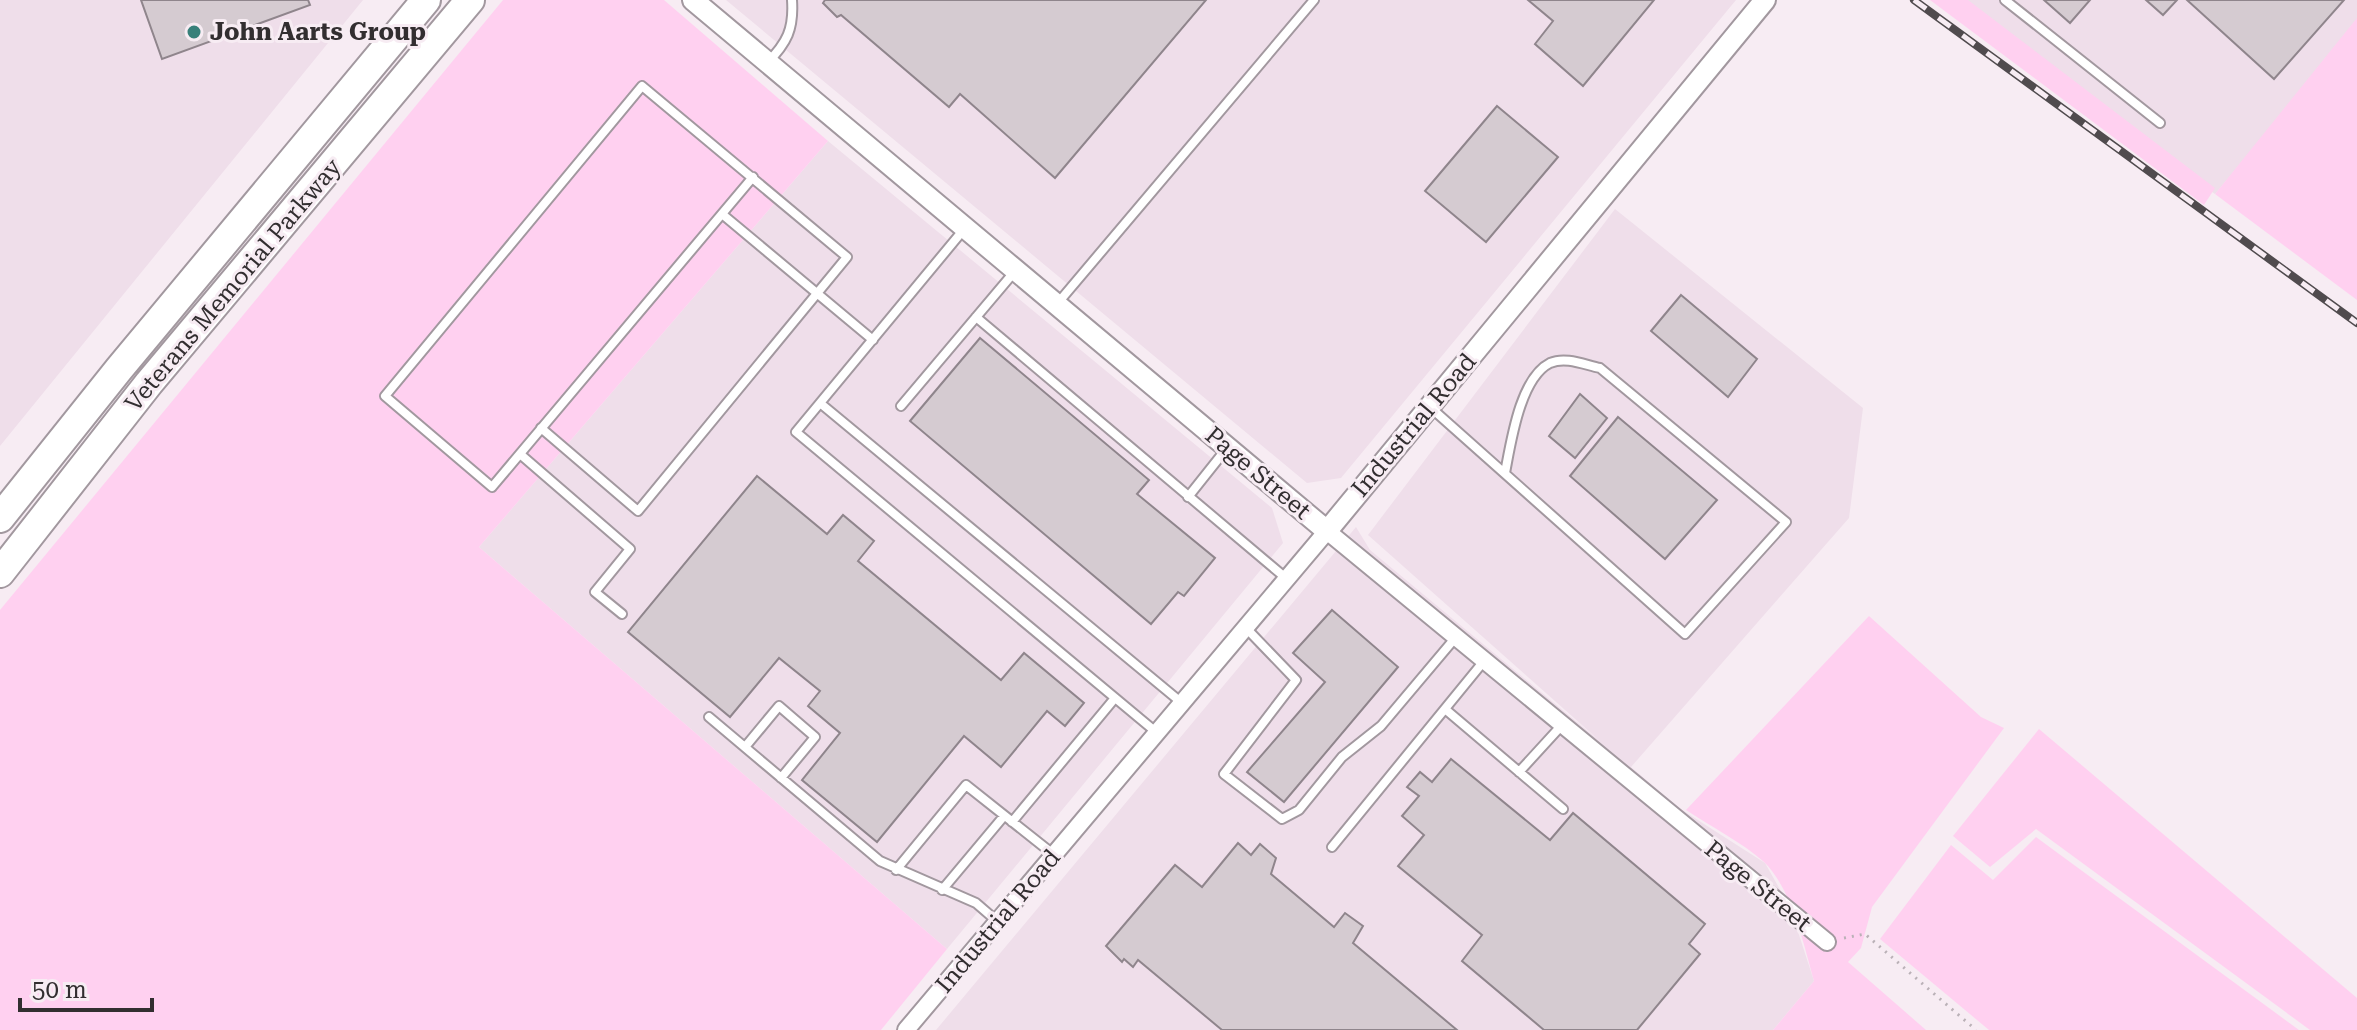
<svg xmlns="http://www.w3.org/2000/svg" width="2357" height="1030" font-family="'Roboto Serif',serif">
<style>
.built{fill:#efdeea}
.green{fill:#ffd0f0}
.building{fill:#d5cbd1;stroke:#8f858c;stroke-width:2}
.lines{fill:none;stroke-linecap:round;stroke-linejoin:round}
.service-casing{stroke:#a2989f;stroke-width:12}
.minor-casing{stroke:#a2989f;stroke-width:20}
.tertiary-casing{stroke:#a2989f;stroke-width:24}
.trunk-casing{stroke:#a2989f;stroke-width:32}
.path{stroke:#bab1b7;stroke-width:3;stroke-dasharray:2 6;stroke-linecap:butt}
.service{stroke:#fff;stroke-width:8}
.minor{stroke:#fff;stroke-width:16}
.tertiary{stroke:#fff;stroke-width:20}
.trunk{stroke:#fff;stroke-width:28}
.rail-casing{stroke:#504b4e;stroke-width:8}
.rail{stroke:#f7ecf3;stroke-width:5;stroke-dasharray:15;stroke-linecap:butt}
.poi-dot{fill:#38807a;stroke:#f7ecf3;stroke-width:3}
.labels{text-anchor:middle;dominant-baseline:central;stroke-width:6;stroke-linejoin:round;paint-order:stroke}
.poi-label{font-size:24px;font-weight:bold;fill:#322e30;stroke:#f7ecf3;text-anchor:start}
.street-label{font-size:24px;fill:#322e30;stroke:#f7ecf3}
</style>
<rect width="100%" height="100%" fill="#f7ecf3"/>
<!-- built -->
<path class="built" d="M0,0h363l-363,446z
M726,0h1010l-395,478 -34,5z
M1936,0h421v26l-142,168z
M828,141l444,367 11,35 -336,406 -468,-402z
M1615,209l248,199 -14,110 -218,249 48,41 86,55 25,44 24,74 -41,49h-837l420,-503 14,23 231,192 -233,-207z"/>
<!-- green -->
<path class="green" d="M503,0h161l164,141 -349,406 468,402 -66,81h-881v-420z
M1930,0h38l247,188 -11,17z
M2357,18v282l-142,-106z
M1869,616l112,101 23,11 -132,179 -11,41 -13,14 78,68h-153l41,-49c-10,-36 -22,-92 -50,-119 -21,-19 -54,-36 -78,-52z
M2039,729l318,269v32h-47l-274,-201 -46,38 -37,-31z
M2036,837l19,14 244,179h-310l-109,-91 71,-94 42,35z"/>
<!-- building -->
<path class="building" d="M141,0h167l2,5 -148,54z
M825,0h381l-151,178 -95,-84 -11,13 -108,-92 -4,2 -14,-14z
M1528,0h126l-71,86 -48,-42 18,-23z
M2044,0h46l-20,23z
M2146,0h31l-14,15z
M2187,0h157l-70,79z
M1497,106l61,51 -72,85 -61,-51z
M1681,295l76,64 -29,38 -77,-66z
M980,338l169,142 -12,14 78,64 -31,38 -6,-4 -27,32 -241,-203z
M1580,394l27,24 -32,40 -26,-22z
M1618,417l99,83 -52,59 -95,-83z
M757,476l70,58 16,-19 31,26 -16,20 143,119 23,-27 60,50 -19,23 -18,-15 -46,56 -37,-31 -87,106 -75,-62 38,-47 -32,-27 12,-15 -41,-33 -49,59 -102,-85z
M1332,610l66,57 -114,135 -37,-30 78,-90 -32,-29z
M1451,759l99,81 23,-27 132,111 -16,20 11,10 -63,76h-93l-82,-69 20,-26 -84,-69 26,-31 -22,-19 17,-20 -12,-9 13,-15 12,10z
M1238,843l13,12 9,-11 16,14 -5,16 63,53 11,-14 18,13 -10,17 104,87h-235l-84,-70 -5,7 -9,-8 -2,3 -16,-16 69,-81 27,22z"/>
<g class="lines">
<defs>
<path id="service" d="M2005,0l155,123
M767,63c20,-20 27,-34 25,-63
M722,214l151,126
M965,228l-169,204 360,300
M1057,304l257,-304
M976,317l311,262
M820,403l362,300
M901,406l114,-135
M1430,407l255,227 101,-112 -186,-154c-15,-3 -34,-12 -50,-5 -30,15 -39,79 -45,110
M541,428l97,83 209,-254 -205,-171 -257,310 107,91c87,-103 174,-207 261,-310
M520,454l110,95 -35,43 27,22
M1188,497l39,-49
M1246,628l50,52 -72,94 58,45 17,-9 43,-53 39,-31 75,-89
M1445,709l118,100
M709,717l171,144 96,42 22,19
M745,747l34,-41 36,31 -34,41
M1519,772l43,-47
M1012,822l103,-124
M1332,847l152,-186
M896,870l70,-85 87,69
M942,890l62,-74"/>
<path id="minor" d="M906,1030l421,-499 500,411"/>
<path id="tertiary" d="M693,0l634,531 438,-531"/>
<path id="trunk" d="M0,518l119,-149 307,-369
M0,573l149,-190 321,-383"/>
</defs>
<!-- service casing -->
<use href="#service" class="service-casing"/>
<!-- minor casing -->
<use href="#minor" class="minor-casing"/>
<!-- tertiary casing -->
<use href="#tertiary" class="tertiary-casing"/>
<!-- trunk casing -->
<use href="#trunk" class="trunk-casing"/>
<!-- path -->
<path class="path" d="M1844,938l21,-4 111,96"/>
<!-- service -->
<use href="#service" class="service"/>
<!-- minor -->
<use href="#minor" class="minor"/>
<!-- tertiary -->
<use href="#tertiary" class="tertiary"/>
<!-- trunk -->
<use href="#trunk" class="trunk"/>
<defs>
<path id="rail" d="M1914,0l443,323"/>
</defs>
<!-- rail casing -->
<use href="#rail" class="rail-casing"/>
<!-- rail -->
<use href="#rail" class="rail"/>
</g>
<!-- markers -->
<circle class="poi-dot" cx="194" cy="32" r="8"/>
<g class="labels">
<!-- poi labels -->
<g class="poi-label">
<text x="210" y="32">John Aarts Group</text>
</g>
<!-- street labels -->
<g class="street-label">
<text transform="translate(233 285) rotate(-50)">Veterans Memorial Parkway</text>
<text transform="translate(1414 425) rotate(-50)">Industrial Road</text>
<text transform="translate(1258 473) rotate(40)">Page Street</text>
<text transform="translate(1758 886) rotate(39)">Page Street</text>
<text transform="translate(998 921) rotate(-50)">Industrial Road</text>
</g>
</g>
<!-- scale -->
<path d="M20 998v12h132v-12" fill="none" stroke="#322e30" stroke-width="4"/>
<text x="32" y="998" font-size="24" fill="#322e30" stroke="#f7ecf3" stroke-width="6" paint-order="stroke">50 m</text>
</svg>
